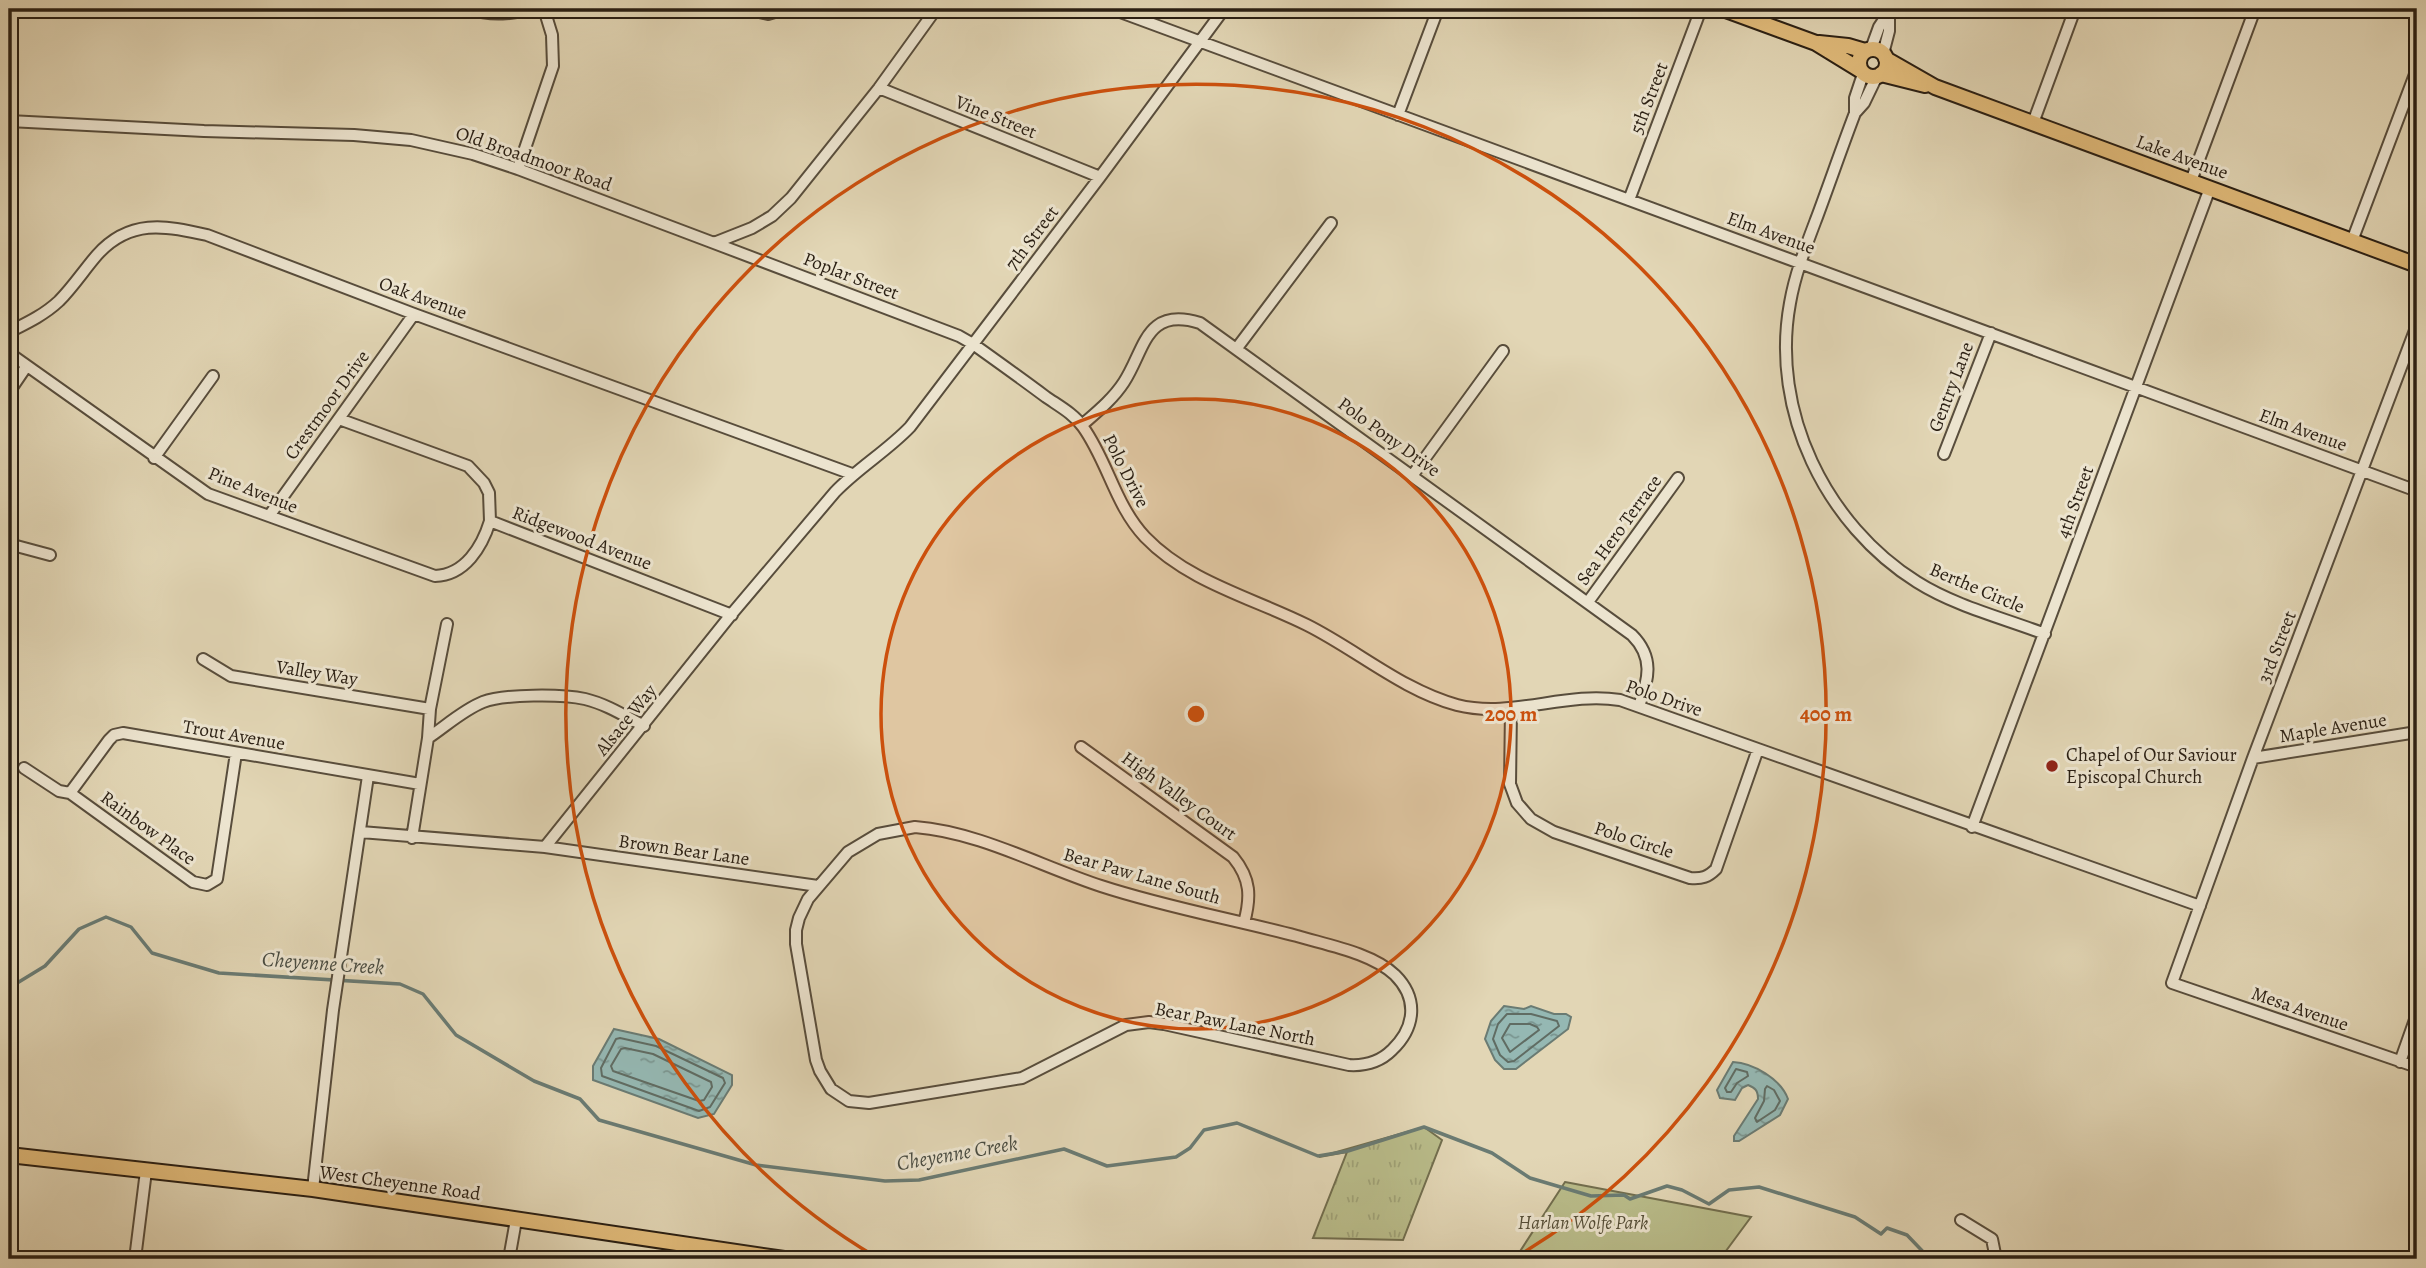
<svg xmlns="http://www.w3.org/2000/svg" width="2426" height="1268" font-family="Alegreya,serif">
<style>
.grass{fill:url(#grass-tufts);stroke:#726e4e;stroke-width:2}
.park{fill:#b9bc8a;stroke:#726e4e;stroke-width:2}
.water{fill:url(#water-ripples);stroke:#6a7b73;stroke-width:2}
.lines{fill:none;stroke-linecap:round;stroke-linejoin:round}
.shore{stroke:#606c63;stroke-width:2}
.stream{stroke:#6a7b73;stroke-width:3.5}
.minor-casing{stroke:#584d3c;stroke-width:14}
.major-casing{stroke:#2a1f13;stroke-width:18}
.minor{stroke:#ece4cf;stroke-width:10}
.major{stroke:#e1bb7a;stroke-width:14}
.ring{fill:none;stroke:#cc500d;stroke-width:3.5}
.poi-dot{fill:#8f2418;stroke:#ece4cf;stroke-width:2.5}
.labels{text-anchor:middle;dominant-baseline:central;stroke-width:6;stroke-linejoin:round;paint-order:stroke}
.street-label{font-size:19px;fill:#2a1f13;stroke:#ece4cf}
.poi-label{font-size:19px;fill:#2a1f13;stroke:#ece4cf;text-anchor:start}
.park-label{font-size:19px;font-style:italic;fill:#554e37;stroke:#ece4cf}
.water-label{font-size:21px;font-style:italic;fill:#4a4d43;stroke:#ece4cf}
.centre{fill:#cc500d;stroke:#ece4cf;stroke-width:3.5}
.ring-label{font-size:21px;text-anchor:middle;font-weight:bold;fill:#cc500d;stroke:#ece4cf;stroke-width:6;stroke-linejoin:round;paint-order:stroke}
</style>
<defs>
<pattern id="grass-tufts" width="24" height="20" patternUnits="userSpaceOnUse" patternTransform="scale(1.75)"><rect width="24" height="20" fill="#b9bc8a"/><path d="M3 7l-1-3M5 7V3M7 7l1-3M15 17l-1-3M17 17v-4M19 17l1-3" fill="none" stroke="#9fa176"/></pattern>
<pattern id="water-ripples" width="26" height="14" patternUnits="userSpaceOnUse" patternTransform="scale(1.75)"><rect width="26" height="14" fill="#95b8b3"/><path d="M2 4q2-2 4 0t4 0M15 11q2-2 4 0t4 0" fill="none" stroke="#7a9590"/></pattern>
</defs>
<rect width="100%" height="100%" fill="#e2d6b5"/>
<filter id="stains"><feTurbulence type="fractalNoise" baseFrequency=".00286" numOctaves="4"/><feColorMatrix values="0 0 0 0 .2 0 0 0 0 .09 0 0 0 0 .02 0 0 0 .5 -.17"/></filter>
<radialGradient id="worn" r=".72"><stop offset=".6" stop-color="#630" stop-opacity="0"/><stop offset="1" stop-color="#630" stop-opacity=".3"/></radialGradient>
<!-- grass -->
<path class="grass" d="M1424,1127l18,13 -39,100 -90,-2 34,-86 -28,5z"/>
<!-- park -->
<path class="park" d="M1565,1182l186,35 -31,42h-205z"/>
<!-- water -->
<path class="water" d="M1504,1006l20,3 7,-3 23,8h12l5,3 -3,12 -52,40h-12l-9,-9 -10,-21 6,-18z
M614,1029l45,10 73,36v10l-18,29 -16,4 -105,-38v-14z
M1733,1062c20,1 48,17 55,37l-8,16 -41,26h-5v-5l24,-37c0,-9 -3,-11 -10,-14l-6,3 -7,12 -15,-2 -3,-8z"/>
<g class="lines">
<!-- shore -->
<path class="shore" d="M1507,1014h24l26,7 2,5 -45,35 -6,1 -8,-7 -7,-16 5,-15z
M1510,1024h20l7,3 2,3 -29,22 -8,-14z
M620,1038l36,8 67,32 2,5 -15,24 -11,4 -97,-35 -1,-8 15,-29z
M625,1048l28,6 58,28 1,5 -8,13 -5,1 -86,-30 -2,-5 10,-17z
M1736,1069l11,3 1,4 -11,7 -6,9h-4l-2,-4z
M1767,1086l7,4 6,11 -5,9 -18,12 -2,-4 9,-17 1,-12z"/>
<!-- stream -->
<path class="stream" d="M9,988l36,-22 34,-37 27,-12 25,10 21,26 67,20 181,11 23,10 33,41 78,46 46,18 19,21 157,45 129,16 34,-1 145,-31 43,17 69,-9 14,-9 14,-18 33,-7 81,33 30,-5 76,-24 68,26 38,25 61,18 33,-1 6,4 37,-13 15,4 27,14 20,-14 30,-3 96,30 26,17 6,-6 20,7 23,24"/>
<defs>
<path id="minor" d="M470,9c22,8 44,4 67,0
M746,9l22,5 17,-5
M1112,9l1305,482
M1871,49l8,-22 12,-18
M1883,54l6,-23v-17
M1863,74l-8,24v15c-13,34 -25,69 -38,104 -11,29 -22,57 -27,86 -20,108 36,222 127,279 38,24 86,36 128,52
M879,88l221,89
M1855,113l9,-10 13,-27
M1398,115l40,-106
M9,121l195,10 150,4 57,5 62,14 45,15 196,74 38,-15 20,-12 19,-18 88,-110 57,-79
M2033,123l42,-114
M518,169l35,-103 -1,-31 -8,-26
M2191,181l64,-172
M1629,200l72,-191
M2352,241l65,-172
M714,243l245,93 14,8c25,18 49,35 73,53 13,9 28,17 37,30 25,35 32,78 62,110 43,45 108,61 162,88 50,25 95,65 150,80 55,14 108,-14 163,-5l580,206
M2417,325l-164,433 -81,225 245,84
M9,332c18,-9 35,-17 50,-31 14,-14 25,-31 38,-46 32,-36 68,-30 110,-20l207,79 438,160
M1237,348l94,-125
M9,353l199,141 227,82c30,-1 47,-29 55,-55
M9,392l17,-25
M339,419l129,47 16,17 5,10 1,28 242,94
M1082,425c15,-13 31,-26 42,-43 21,-32 21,-76 76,-59l432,312c22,22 17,44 7,71
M1944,454l47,-121
M154,458l59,-82
M1412,476l91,-125
M269,516l145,-202
M9,544l41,11
M1588,602l90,-124
M203,659l28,17 199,33
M1511,709l-1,75 7,19 14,16 23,13 136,46c12,1 18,-1 26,-9l42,-120
M428,738l2,-29 17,-85
M9,741l2,2
M1081,747l152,110c18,22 18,40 11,66
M2253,758l164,-26
M24,768l35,23 11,2 123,89 14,3 10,-6 19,-126
M70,793l39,-53 5,-5 9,-2 297,51
M915,827c64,5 125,39 186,59 64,21 131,33 196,50 30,9 75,17 98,39 24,24 20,53 -3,75 -12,12 -26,16 -43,15l-185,-41 -15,-2 -23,3 -104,53 -153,25 -20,-2 -18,-12 -11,-18 -4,-11 -20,-116v-14l3,-12 9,-19 40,-47 30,-18z
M1972,827l238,-639
M361,832l184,15 185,-231 105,-124c23,-24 52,-41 75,-65l190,-250 124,-168
M412,838l16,-100c18,-12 35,-28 55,-36 21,-8 79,-8 102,-3 21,5 40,17 59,27
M545,847l273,39
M2400,1062l17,-48
M313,1189l20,-179 35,-234
M1961,1220l31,19 4,20
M135,1259l11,-88
M509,1259l7,-39"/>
<path id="major" d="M1723,9l93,34 44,27
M1819,43l29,3 17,5
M1859 63a14 14 0 1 1 28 0a14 14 0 1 1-28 0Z
M1886,59l49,28 482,178
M1881,74l44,11
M9,1155l304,34 471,70"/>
</defs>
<!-- minor casing -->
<use href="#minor" class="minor-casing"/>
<!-- major casing -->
<use href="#major" class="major-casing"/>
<!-- minor -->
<use href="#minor" class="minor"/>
<!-- major -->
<use href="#major" class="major"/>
</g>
<!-- distance rings -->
<circle cx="1196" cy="714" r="315" fill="#cc500d" fill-opacity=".12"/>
<g class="ring">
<circle cx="1196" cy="714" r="315"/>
<path d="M876 1257A630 630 0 1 1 1516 1257"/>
</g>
<!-- markers -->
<circle class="poi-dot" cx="2052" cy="766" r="7"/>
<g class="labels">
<!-- street labels -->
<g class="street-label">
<text transform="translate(1649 98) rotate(-69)">5th Street</text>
<text transform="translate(996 117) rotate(22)">Vine Street</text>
<text transform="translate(2182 157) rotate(20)">Lake Avenue</text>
<text transform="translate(534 159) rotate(19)">Old Broadmoor Road</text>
<text transform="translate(1771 233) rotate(20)">Elm Avenue</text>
<text transform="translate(1032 238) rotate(-53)">7th Street</text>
<text transform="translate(851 276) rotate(21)">Poplar Street</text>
<text transform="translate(423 298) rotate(20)">Oak Avenue</text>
<text transform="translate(1951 387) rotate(-69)">Gentry Lane</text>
<text transform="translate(327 405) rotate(-54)">Crestmoor Drive</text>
<text transform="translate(2303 430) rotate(20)">Elm Avenue</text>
<text transform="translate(1389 437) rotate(36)">Polo Pony Drive</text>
<text transform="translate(1126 471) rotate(63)">Polo Drive</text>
<text transform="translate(253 490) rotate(22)">Pine Avenue</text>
<text transform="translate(2075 502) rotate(-70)">4th Street</text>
<text transform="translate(1619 530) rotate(-54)">Sea Hero Terrace</text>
<text transform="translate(582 538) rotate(21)">Ridgewood Avenue</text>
<text transform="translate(1977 588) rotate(23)">Berthe Circle</text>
<text transform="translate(2277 647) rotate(-69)">3rd Street</text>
<text transform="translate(317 673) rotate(9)">Valley Way</text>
<text transform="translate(1664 698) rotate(19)">Polo Drive</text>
<text transform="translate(626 720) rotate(-51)">Alsace Way</text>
<text transform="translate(2333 728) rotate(-9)">Maple Avenue</text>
<text transform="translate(234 735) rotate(10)">Trout Avenue</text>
<text transform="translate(1179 796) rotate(36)">High Valley Court</text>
<text transform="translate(148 828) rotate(36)">Rainbow Place</text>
<text transform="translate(1634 840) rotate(18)">Polo Circle</text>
<text transform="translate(684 850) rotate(8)">Brown Bear Lane</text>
<text transform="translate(1142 876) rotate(16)">Bear Paw Lane South</text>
<text transform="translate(2300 1009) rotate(19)">Mesa Avenue</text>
<text transform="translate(1235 1024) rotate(11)">Bear Paw Lane North</text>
<text transform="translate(400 1183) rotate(8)">West Cheyenne Road</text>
</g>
<!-- poi labels -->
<g class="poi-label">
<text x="2066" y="755">Chapel of Our Saviour<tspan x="2066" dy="22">Episcopal Church</tspan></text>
</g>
<!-- park labels -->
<g class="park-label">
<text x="1583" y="1223">Harlan Wolfe Park</text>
</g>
<!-- water labels -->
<g class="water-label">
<text transform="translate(323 963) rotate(4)">Cheyenne Creek</text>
<text transform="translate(957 1153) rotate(-10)">Cheyenne Creek</text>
</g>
</g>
<circle cx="1196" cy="714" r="10" class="centre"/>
<g class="ring-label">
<text x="1511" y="721">200 m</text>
<text x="1826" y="721">400 m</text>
</g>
<!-- margin -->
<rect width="2426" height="1268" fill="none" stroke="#e2d6b5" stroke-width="35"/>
<rect x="10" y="10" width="2405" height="1247" fill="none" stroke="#2a1f13" stroke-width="3.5"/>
<rect x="18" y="18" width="2391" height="1233" fill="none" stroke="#2a1f13" stroke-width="2"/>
<rect width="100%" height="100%" filter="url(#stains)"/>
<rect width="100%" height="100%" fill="url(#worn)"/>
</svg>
